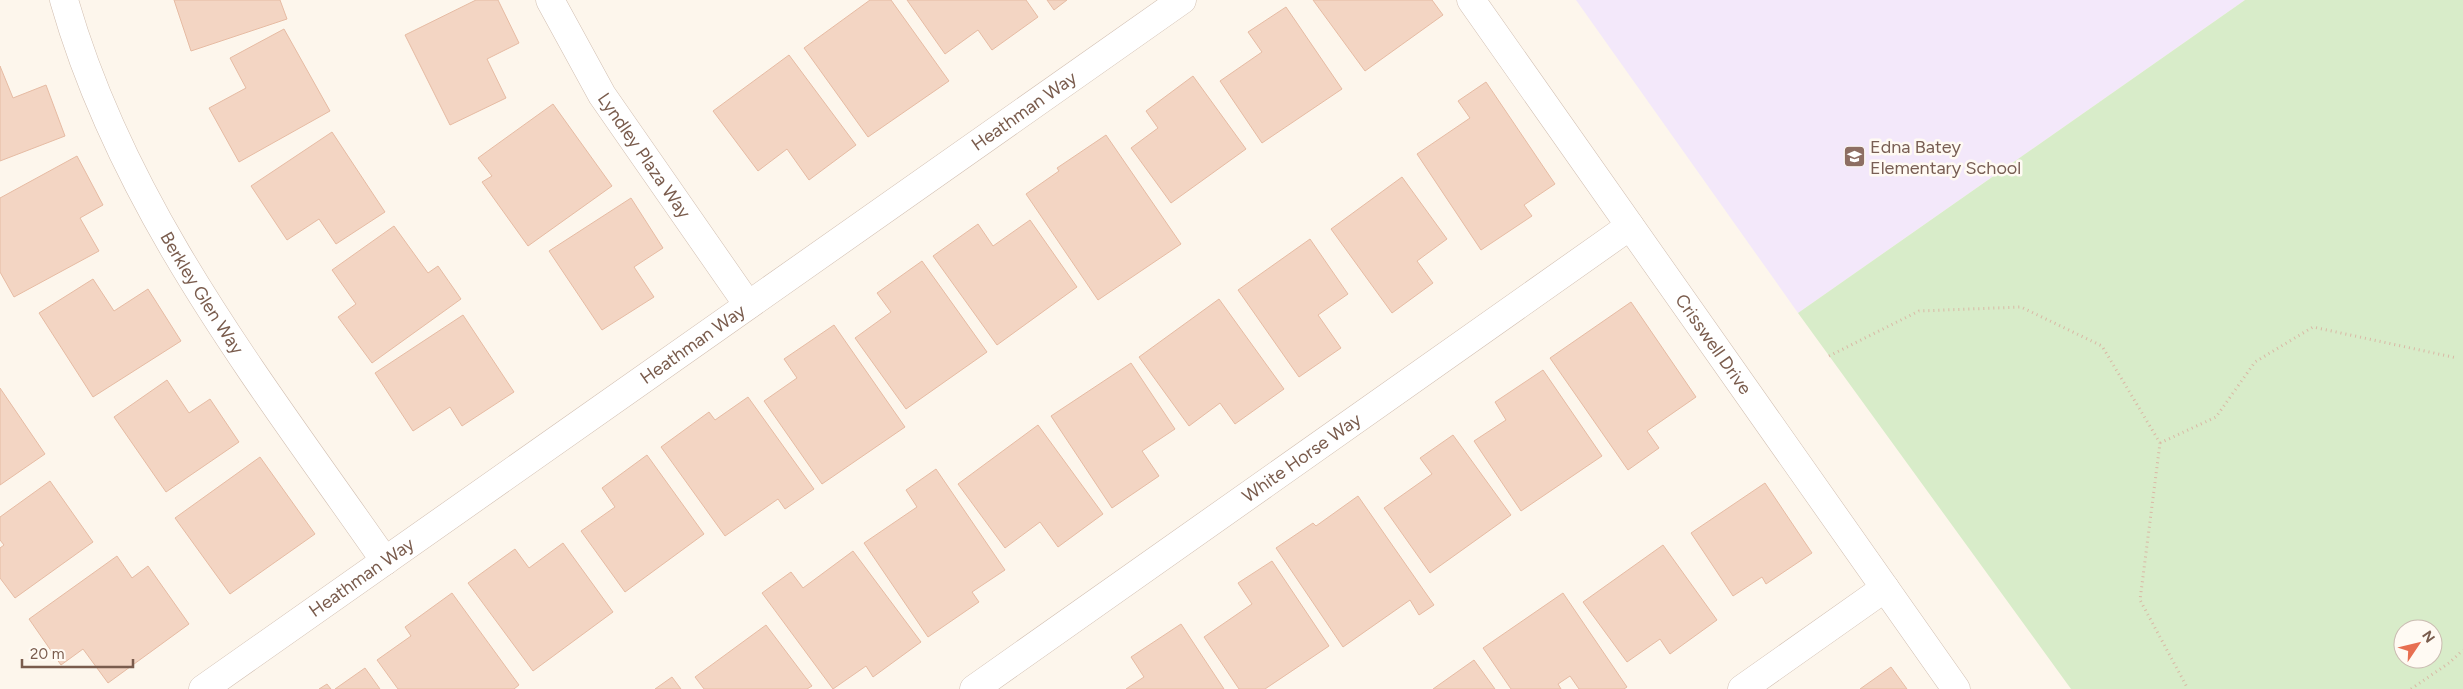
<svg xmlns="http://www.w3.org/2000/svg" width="2463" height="689" font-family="Figtree,sans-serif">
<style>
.education{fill:#f3e8fa}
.green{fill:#d8ecc9;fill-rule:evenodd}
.building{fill:#f3d5c3;stroke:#e6bba3}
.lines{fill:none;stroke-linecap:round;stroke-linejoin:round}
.street-casing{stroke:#d1beb0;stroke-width:29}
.path{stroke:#d9b8a5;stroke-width:3;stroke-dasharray:1 4;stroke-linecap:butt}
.street{stroke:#fff;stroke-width:28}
.labels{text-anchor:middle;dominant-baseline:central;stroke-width:5;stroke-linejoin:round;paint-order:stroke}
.street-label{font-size:18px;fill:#7a5c4d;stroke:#fffaf3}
.education-label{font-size:18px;fill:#785e54;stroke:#fffaf3;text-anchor:start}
</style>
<rect width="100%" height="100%" fill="#fdf6ec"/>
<!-- education -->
<path class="education" d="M1576,0h669l-447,313z"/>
<!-- green -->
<path class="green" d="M2245,0h218v689h-392l-273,-376zM2403,629h30v30h-30z"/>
<!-- building -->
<path class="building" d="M174,0h106l7,19 -96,32z
M476,0h22l21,43 -32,16 19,39 -56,27 -45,-90z
M870,0h21l58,81 -81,56 -64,-89z
M907,0h119l12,17 -46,33 -14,-20 -33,24z
M1047,0h20l-13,10z
M1313,0h119l11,15 -78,56z
M1286,7l56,82 -80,54 -42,-62 42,-29 -14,-20z
M284,29l46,82 -91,51 -30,-54 37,-20 -16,-30z
M789,55l67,90 -47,35 -22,-31 -29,22 -45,-60z
M0,66l13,32 33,-13 19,51 -65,25z
M1193,76l53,73 -75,54 -40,-55 27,-20 -12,-17z
M1486,82l69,102 -31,21 8,11 -51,34 -64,-96 53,-36 -12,-17z
M553,104l59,82 -84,60 -46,-64 10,-6 -14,-18z
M332,132l53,80 -49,32 -17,-25 -32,21 -36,-54z
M1106,135l75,109 -83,56 -72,-106 33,-23 -2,-3z
M77,156l26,49 -23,13 19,33 -85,46 -14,-25v-74z
M1402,177l45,62 -30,22 16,22 -41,30 -61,-84z
M631,198l32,50 -29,19 20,30 -52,33 -53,-79z
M1030,220l47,67 -80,58 -64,-89 45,-32 15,22z
M394,226l34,47 10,-7 23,33 -89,64 -34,-46 18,-13 -24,-34z
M1310,239l38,55 -30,21 23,33 -42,29 -61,-87z
M922,261l65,91 -81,57 -51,-71 36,-26 -14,-19z
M93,279l21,32 34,-22 33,52 -88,56 -54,-84z
M1219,299l65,90 -49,35 -15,-21 -31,23 -50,-69z
M1631,302l65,95 -49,34 12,17 -31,22 -78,-112z
M463,315l51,77 -52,34 -12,-19 -37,24 -38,-58z
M834,325l71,102 -83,57 -58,-83 33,-23 -13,-19z
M1131,363l44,66 -33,22 17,25 -47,32 -61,-92z
M1543,370l59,86 -81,55 -47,-70 32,-21 -11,-18z
M167,380l22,33 21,-14 29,43 -73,50 -52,-75z
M0,388l45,66 -45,31z
M748,397l66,92 -29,20 -7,-10 -53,37 -64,-89 48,-35 6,8z
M1038,425l65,89 -45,33 -18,-25 -35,26 -47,-64z
M1453,435l58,80 -81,58 -46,-65 48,-34 -12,-16z
M647,455l57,79 -79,58 -44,-61 34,-24 -13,-19z
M260,457l55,77 -85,60 -55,-76z
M936,469l69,101 -33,22 7,10 -51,35 -64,-94 53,-36 -11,-17z
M50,481l43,61 -78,56 -15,-20v-30l4,-3 -4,-5v-23z
M1765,483l47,70 -46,31 -4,-7 -29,19 -42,-63z
M1358,496l76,109 -15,10 -9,-15 -67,47 -67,-99 37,-25 3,3z
M563,543l50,69 -80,59 -65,-88 47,-34 14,19z
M1663,545l54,75 -47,34 -10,-15 -33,23 -44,-60z
M853,551l68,91 -48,35 -7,-11 -33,23 -71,-96 29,-21 12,16z
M117,556l15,22 16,-12 41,58 -81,59 -25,-34 -22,16 -32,-46z
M1272,561l57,85 -64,43h-26l-35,-52 48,-33 -14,-21z
M452,593l67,92 -5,4h-116l-21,-29 34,-24 -6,-9z
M1563,593l64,94 -3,2h-45l-9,-13 -12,8 3,5h-50l-28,-41z
M1181,624l43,65h-98l18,-12 -13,-20z
M766,625l46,61 -5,3h-103l-9,-12z
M1474,660l21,29h-62z
M1891,667l16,22h-47z
M365,668l15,21h-45z
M672,677l9,12h-26z
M327,684l4,5h-12z"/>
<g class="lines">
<defs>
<g id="street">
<path id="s1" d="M64,0c60,211 198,384 321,561"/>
<path id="s2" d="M550,0l52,95 146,210"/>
<path id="s3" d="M1471,0l485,689"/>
<path id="s4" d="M203,689l979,-689"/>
<path id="s5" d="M974,689l656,-463"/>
<path d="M1742,689l143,-101"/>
</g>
</defs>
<!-- street casing -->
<use href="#street" class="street-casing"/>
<!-- path -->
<path class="path" d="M1829,356l90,-45 102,-4 81,39 58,97 -20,157 48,89
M2160,443l56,-26 39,-55 58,-35 144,31
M2411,689l38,-26 14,-13"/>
<!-- street -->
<use href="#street" class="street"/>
</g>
<!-- icons -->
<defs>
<symbol id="school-square" viewBox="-11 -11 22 22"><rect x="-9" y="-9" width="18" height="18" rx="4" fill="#8d6e63" stroke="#fffaf3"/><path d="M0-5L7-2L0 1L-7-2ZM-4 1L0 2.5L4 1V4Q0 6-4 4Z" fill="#fff"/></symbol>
</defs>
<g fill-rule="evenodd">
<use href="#school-square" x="1842" y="144" width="25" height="25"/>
</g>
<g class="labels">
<!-- street labels -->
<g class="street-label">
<text stroke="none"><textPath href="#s4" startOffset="1004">Heathman Way</textPath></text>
<text stroke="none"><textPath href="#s2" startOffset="182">Lyndley Plaza Way</textPath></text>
<text stroke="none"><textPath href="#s1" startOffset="325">Berkley Glen Way</textPath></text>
<text stroke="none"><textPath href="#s4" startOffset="599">Heathman Way</textPath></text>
<text stroke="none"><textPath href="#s3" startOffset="421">Crisswell Drive</textPath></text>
<text stroke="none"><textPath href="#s5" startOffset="401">White Horse Way</textPath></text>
<text stroke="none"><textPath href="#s4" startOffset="194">Heathman Way</textPath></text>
</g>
<!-- education labels -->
<g class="education-label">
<text x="1870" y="147">Edna Batey<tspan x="1870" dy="21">Elementary School</tspan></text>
</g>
</g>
<!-- north arrow -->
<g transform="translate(2418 644) rotate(55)"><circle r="24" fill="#fffaf3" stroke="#cabbb1"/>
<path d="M0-4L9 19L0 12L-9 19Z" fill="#e76f51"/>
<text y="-8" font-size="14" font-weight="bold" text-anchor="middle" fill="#7a5c4d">N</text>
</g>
<!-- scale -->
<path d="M22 659v8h111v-8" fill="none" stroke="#7a5c4d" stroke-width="2.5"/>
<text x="30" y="659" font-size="15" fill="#7a5c4d" stroke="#fffaf3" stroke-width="4" paint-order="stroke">20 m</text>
</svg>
